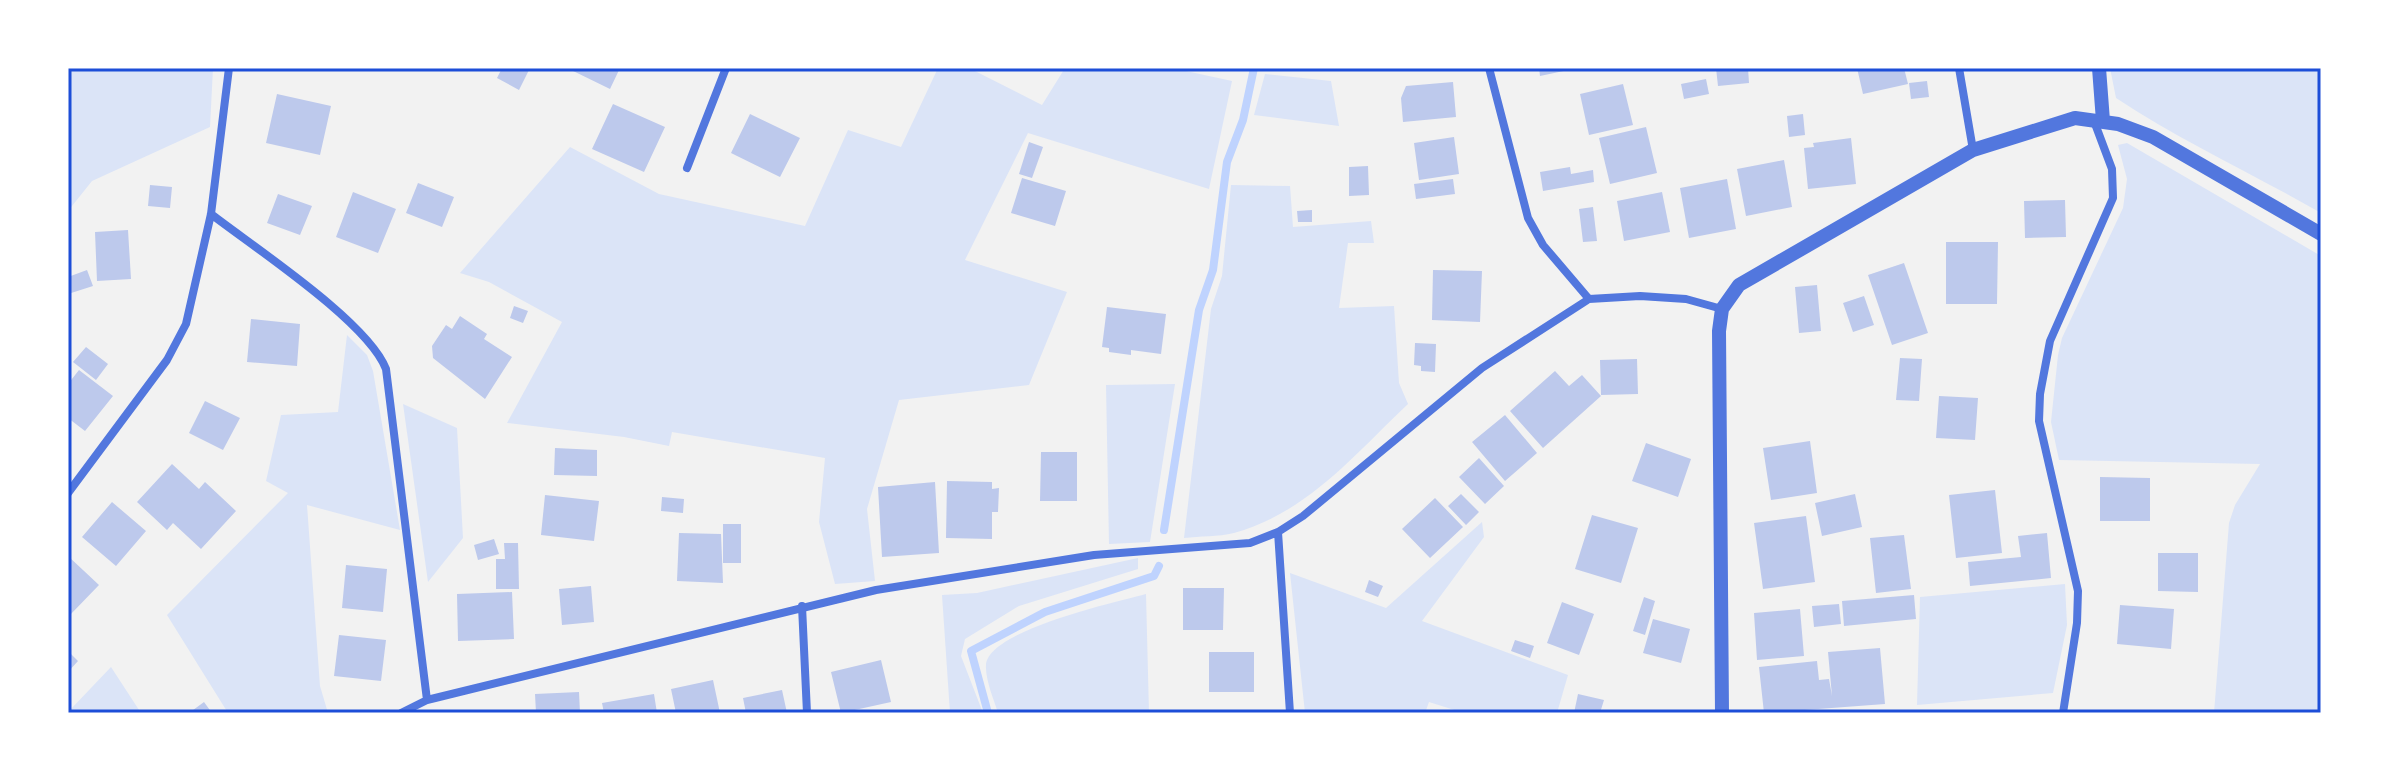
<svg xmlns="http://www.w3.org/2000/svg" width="2389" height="781" font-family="Rubik,sans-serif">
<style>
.green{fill:#dbe4f7}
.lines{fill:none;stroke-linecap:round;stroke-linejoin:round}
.stream{stroke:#bfd3fe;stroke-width:8}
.building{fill:#bdc9ec}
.minor{stroke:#5277de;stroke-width:8}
.tertiary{stroke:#5277de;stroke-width:14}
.neatline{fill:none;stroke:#1d4ed8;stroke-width:3}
</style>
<rect width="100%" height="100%" fill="#f2f2f2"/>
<!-- green -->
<path class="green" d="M68,68h145l-3,59 -118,54 -24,30z
M938,68h31l73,37 23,-37h107l60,13 -23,108 -181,-56 -63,127 102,32 -38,93 -130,15 -32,109 8,72 -40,3 -16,-62 6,-64 -153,-26 -3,14 -45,-9 -117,-14 55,-101 -73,-40 -29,-9 110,-126 89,47 146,32 43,-96 53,17z
M2110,68h211v145c-68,-39 -140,-72 -205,-115z
M1265,74l66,7 8,45 -85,-11z
M2127,143l194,113v457h-107l15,-190 6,-18 25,-41 -201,-4 -8,-38 7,-67 4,-17 61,-130 4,-29 -9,-34z
M1231,185l59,1 3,41 78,-6 3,22h-26l-9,65 55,-2 5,77 9,21c-53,50 -101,109 -174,129 -16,4 -34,3 -50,5l27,-229 11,-33z
M347,335l20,20 6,16 27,159 -93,-25 13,181 8,27h-100l-61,-98 121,-122 -22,-12 15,-66 57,-3z
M1175,384l-25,158 -41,2 -3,-159z
M403,404l54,24 6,110 -35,44z
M1482,522l2,15 -62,84 146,54 -11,38h-93l-35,-11 -4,11h-120l-15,-140 96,35z
M1138,558v11l-119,37 -54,33 -4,17 22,57h-33l-8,-118 35,-2z
M2065,584l2,41 -14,68 -136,12 3,-108z
M1146,594l3,119h-151c-4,-13 -13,-34 -12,-48 2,-35 131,-63 160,-71z
M111,667l30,46h-69l-2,-3z"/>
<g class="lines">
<!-- stream -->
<path class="stream" d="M1164,530l35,-220 14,-40 14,-108 16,-42 11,-52
M988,713l-17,-62 74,-39 109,-36 5,-10"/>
</g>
<!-- building -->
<path class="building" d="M502,68h28l-11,22 -22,-12z
M567,68h53l-10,21z
M1539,68h34v1l-33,7z
M1716,68h32l1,15 -31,3z
M1857,68h47l4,16 -45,10z
M1706,79l3,15 -25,5 -3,-15z
M1927,81l2,16 -18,2 -2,-16z
M1453,82l3,35 -53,5 -2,-24 5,-12z
M1623,84l10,41 -44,10 -9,-41z
M277,94l54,12 -11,49 -54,-12z
M613,104l52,23 -21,45 -52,-23z
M750,114l50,24 -20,39 -49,-24z
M1803,114l2,21 -16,2 -2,-21z
M1646,127l11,46 -47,11 -11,-46z
M1454,137l5,37 -40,6 -5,-37z
M1851,138l5,46 -48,5 -4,-41 10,-1 -1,-4z
M1029,142l14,5 -11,31 -13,-4z
M1784,160l8,47 -46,9 -9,-47z
M1368,166l1,29 -20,1v-29z
M1570,167l1,7 22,-4 1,12 -51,9 -3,-19z
M1022,178l44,13 -11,35 -44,-13z
M1453,179l2,15 -39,5 -2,-15z
M1727,179l9,50 -47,9 -9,-50z
M418,183l36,14 -12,30 -36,-14z
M150,185l22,2 -2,21 -22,-2z
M353,192l43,17 -18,44 -42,-16z
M1662,192l8,40 -46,9 -7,-40z
M278,194l34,12 -12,29 -33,-12z
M2065,200l1,37 -41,1 -1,-37z
M1593,207l4,34 -14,1 -4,-33z
M1312,210v12h-14l-1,-11z
M128,230l3,49 -34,2 -2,-49z
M1946,242h52l-1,62h-51z
M1904,263l24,70 -36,12 -24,-70z
M87,270l6,16 -25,8v-17z
M1433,270l49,1 -2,51 -48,-2z
M1817,285l4,46 -22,2 -4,-46z
M1864,296l10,29 -21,7 -10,-29z
M514,306l14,5 -5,12 -13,-5z
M1107,307l59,7 -5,40 -30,-4v5l-22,-3v-4l-7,-1z
M460,316l27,18 -3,5 28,18 -27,42 -52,-41 -1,-12 14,-21 6,4z
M251,319l49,5 -3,42 -50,-4z
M1415,343l21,1 -1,28 -14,-1v-5l-7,-1z
M86,347l22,17 -12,16 -23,-18z
M1900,358l22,1 -3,42 -23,-1z
M1637,359l1,35 -37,1 -1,-35z
M79,370l34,26 -28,35 -17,-13v-34z
M1555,371l14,15 13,-11 19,21 -58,52 -33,-37z
M1939,396l39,2 -3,42 -39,-2z
M205,401l35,17 -17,32 -34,-17z
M1505,415l32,38 -32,28 -33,-39z
M1810,441l7,52 -46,7 -8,-52z
M1646,443l45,16 -13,38 -46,-16z
M555,448l42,2v26l-43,-1z
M1041,452h36v49h-37z
M1479,458l25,28 -19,18 -26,-27z
M172,464l27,25 6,-7 31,29 -35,38 -28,-26 -6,7 -30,-28z
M2100,477l50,1v43h-50z
M947,481l45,1v7l7,-1 -1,24h-6v27l-46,-1z
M935,482l4,71 -57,4 -4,-70z
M1995,490l7,63 -46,5 -7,-63z
M1461,494l18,18 -13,13 -18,-19z
M1855,494l7,33 -40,9 -7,-33z
M545,495l54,6 -5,40 -53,-6z
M662,497l22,2 -1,14 -22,-2z
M1435,498l28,29 -33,31 -28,-29z
M112,502l34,29 -30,35 -34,-29z
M1592,515l46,13 -17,55 -46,-14z
M1806,516l9,66 -52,7 -9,-66z
M723,524h18v39h-18z
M679,533l42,1 2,49 -46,-2z
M2047,533l4,45 -81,8 -2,-24 53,-5 -3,-21z
M1904,535l7,54 -35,4 -6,-55z
M494,539l5,15 -21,6 -4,-15z
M504,543h14l1,46h-23v-30h9z
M2158,553h40v39l-40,-1z
M68,556l31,29 -29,30 -2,-2z
M346,565l41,4 -4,43 -41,-4z
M1369,580l14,6 -5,11 -13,-5z
M591,586l3,36 -32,3 -3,-36z
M1183,588h41l-1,42h-40z
M512,592l2,47 -56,2 -1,-47z
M1914,595l2,24 -72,7 -2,-25z
M1644,597l11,4 -10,34 -12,-4z
M1562,602l32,12 -15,41 -32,-12z
M1839,604l2,20 -27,3 -2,-21z
M2120,605l54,4 -3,40 -54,-5z
M1800,609l4,47 -47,4 -3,-47z
M1653,619l37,10 -9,34 -38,-10z
M339,635l47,5 -5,41 -47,-5z
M1515,640l19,6 -4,12 -19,-7z
M1880,648l5,56 -121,9 -5,-46 58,-6 2,19 10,-1 3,17 -4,-44z
M68,651l10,10 -10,11z
M1209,652h45v40h-45z
M881,660l10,42 -50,11 -10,-41z
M713,680l7,33h-44l-5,-24z
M782,690l5,23h-41l-3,-15z
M579,692l1,21h-44l-1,-19z
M654,694l3,19h-53l-2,-10z
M1578,694l26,6 -4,13h-26z
M204,702l8,11h-23z"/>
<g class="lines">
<!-- minor -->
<path class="minor" d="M1489,68l39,150 15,27 46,54
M1959,68l14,82
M687,168l39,-100
M211,214c44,34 157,108 175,155l41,331
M68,493l99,-133 19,-36 25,-110 18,-146
M1278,532l12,181
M802,606l5,107
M401,713l26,-13 449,-110 218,-35 156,-12 28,-11 25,-16 179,-148 107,-69 51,-3 46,3 36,10
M2063,713l14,-90 1,-32 -39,-170 1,-27 10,-53 63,-143 -1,-29 -18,-48"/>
<!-- tertiary -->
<path class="tertiary" d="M2099,68l4,53
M1722,713l-3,-382 3,-22 17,-24 234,-135 102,-32 43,6 35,13 168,97"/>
</g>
<!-- border -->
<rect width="2389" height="781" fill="none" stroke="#ffffff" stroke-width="140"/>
<rect x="70" y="70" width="2249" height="641" class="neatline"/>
</svg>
